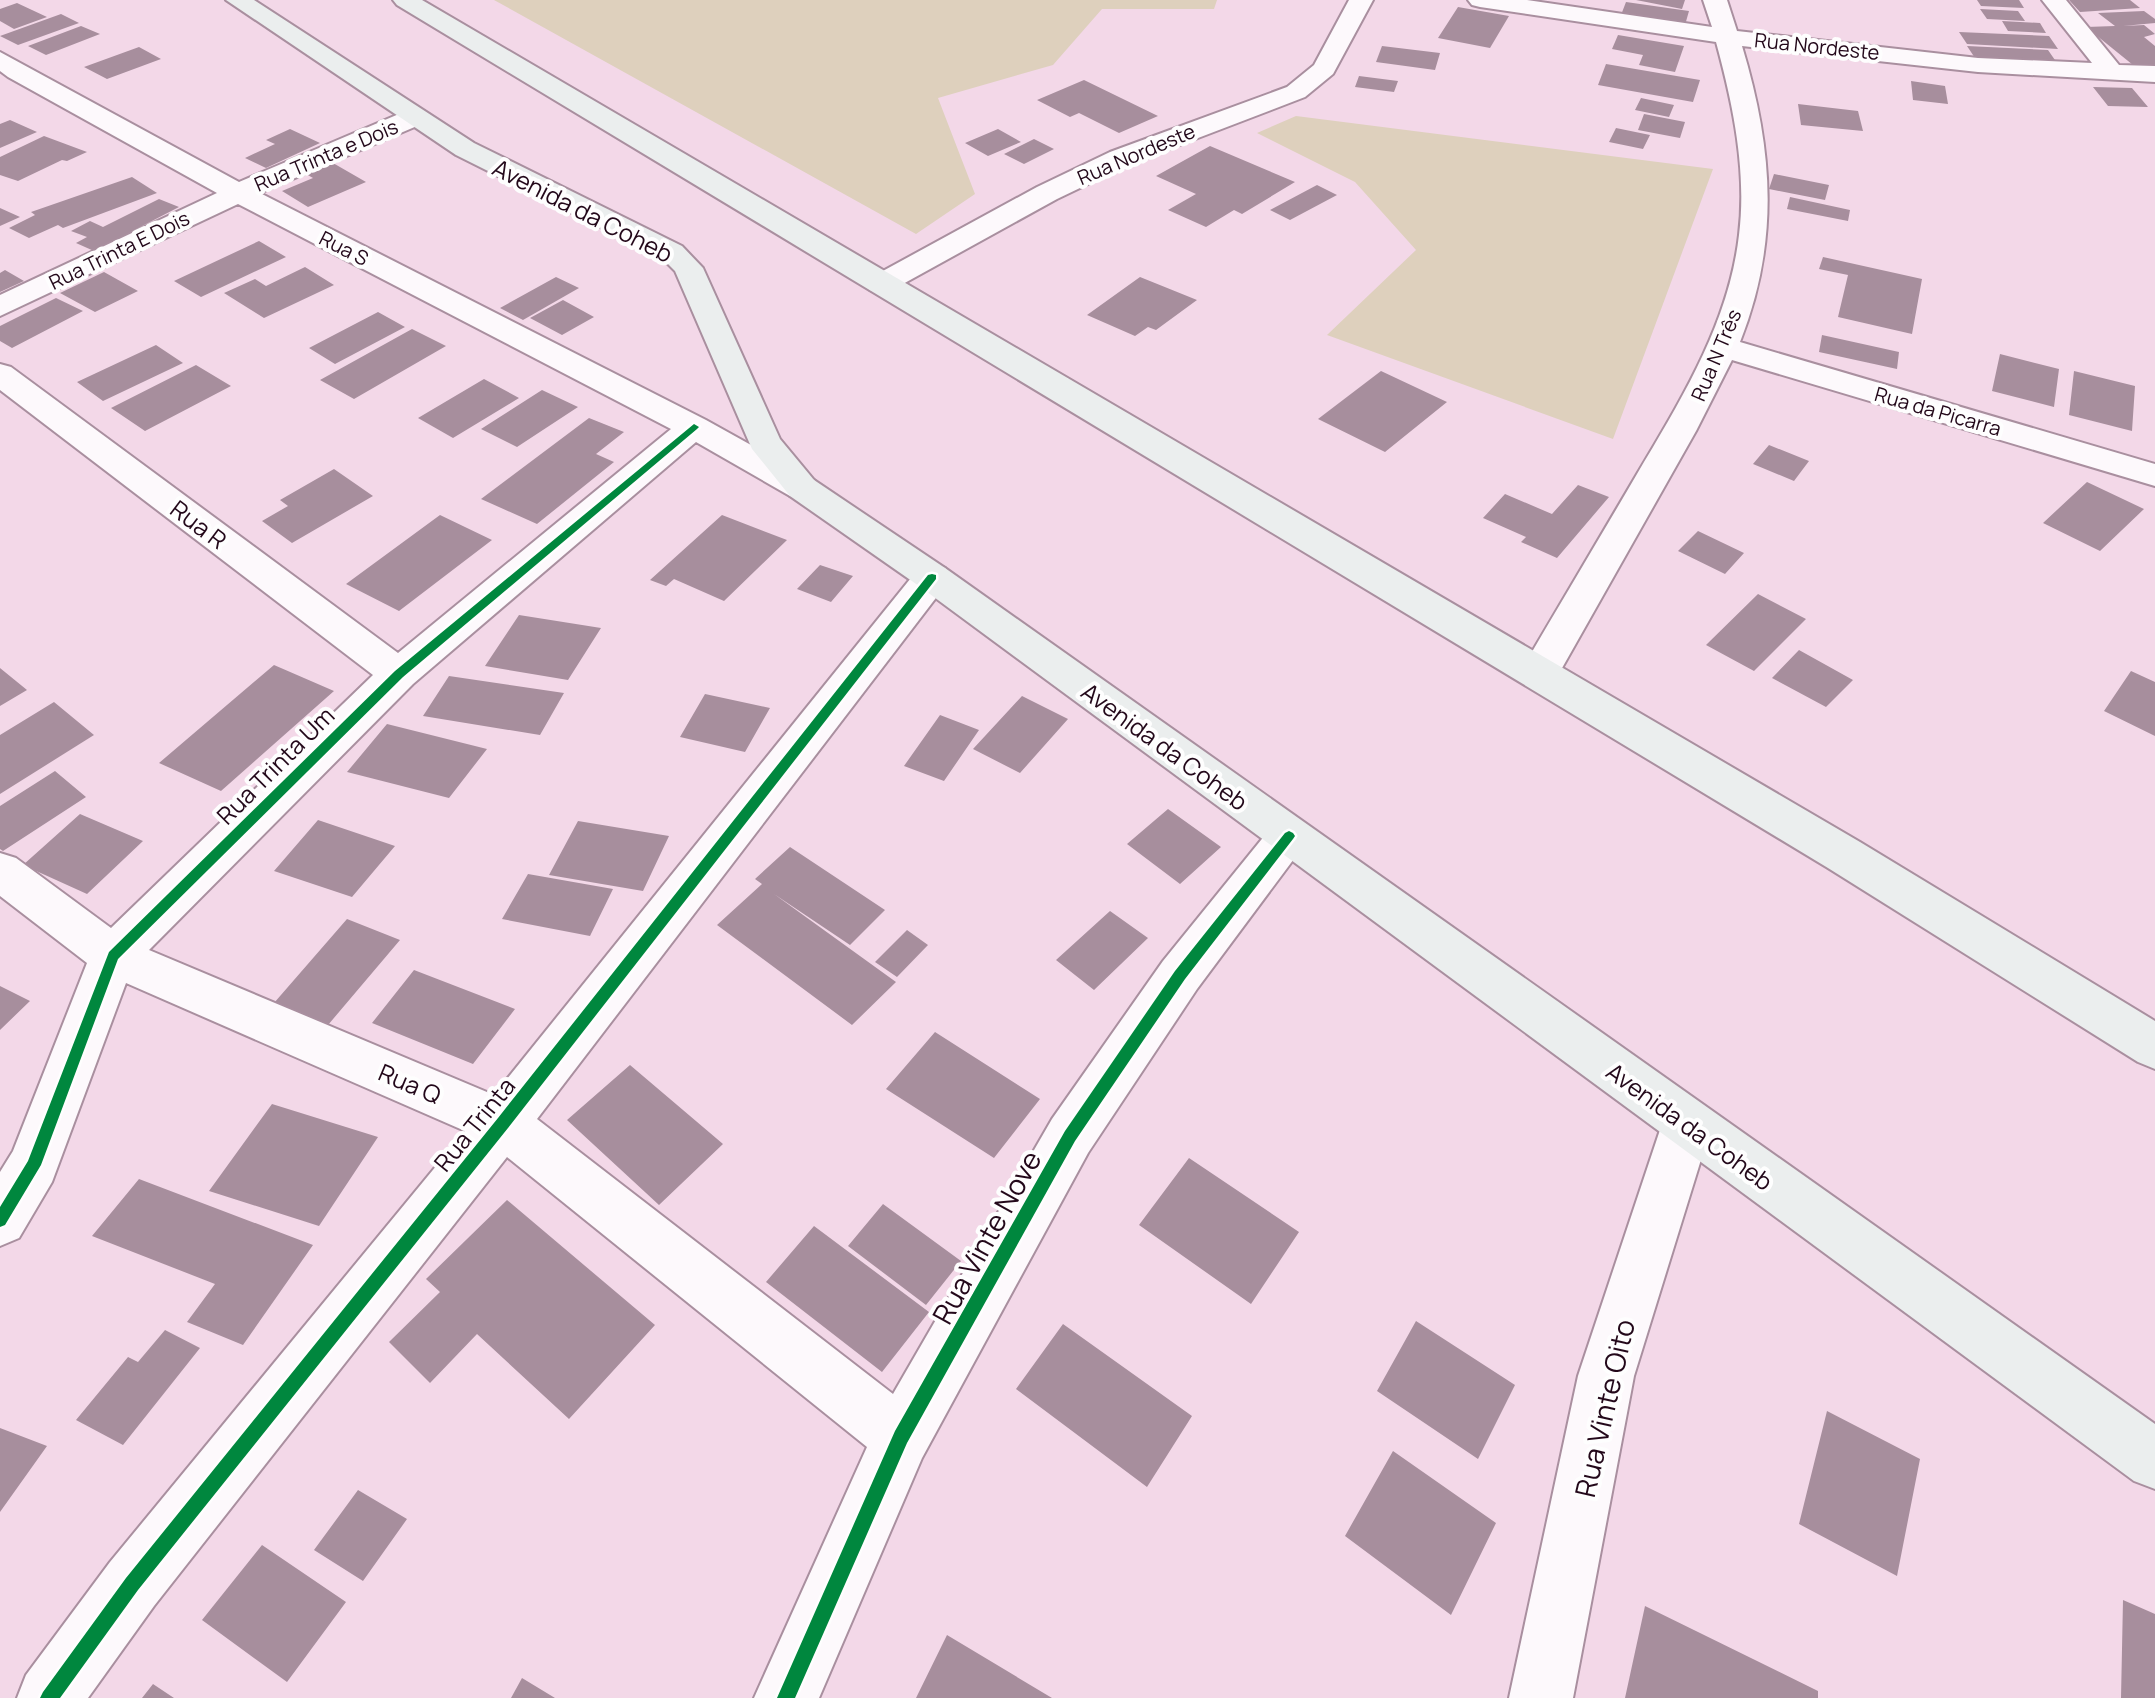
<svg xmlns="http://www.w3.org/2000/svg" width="2155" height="1698" font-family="Manrope,sans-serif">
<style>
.green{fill:#ded0bd}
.building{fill:#a78e9d}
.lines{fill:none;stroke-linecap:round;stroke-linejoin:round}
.street-casing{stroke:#a98f9f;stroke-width:4}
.secondary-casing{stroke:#a98f9f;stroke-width:4}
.street{fill:#fdf9fc;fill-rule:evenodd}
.secondary{fill:#ebeeee;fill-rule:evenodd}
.cycleway-casing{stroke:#fefefe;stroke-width:5}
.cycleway{fill:#00873e;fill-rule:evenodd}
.labels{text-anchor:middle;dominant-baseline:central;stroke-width:8;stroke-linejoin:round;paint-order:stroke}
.far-street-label{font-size:20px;fill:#23081a;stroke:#fefefe}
.street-label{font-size:24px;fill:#23081a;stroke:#fefefe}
.near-street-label{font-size:28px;fill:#23081a;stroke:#fefefe}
</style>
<rect width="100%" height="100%" fill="#f3d8e8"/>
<!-- green -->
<path class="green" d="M494,0h723l-3,9h-112l-49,56 -115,33 37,96 -59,40z
M1296,116l417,53 -100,270 -286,-104 89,-85 -61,-68 -98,-49z"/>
<!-- building -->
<path class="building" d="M1636,0h49l-3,9z
M1977,0h42l5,8 -43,-2z
M2069,0h61l10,8 -60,4z
M1626,2l63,9 -4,14 -64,-10z
M17,3l30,14 -33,12 -14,-8v-12z
M1458,7l51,9 -19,32 -52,-10z
M1980,9l38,2 7,10 -38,-2z
M2144,11l11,8v4l-32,3 21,-1 11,9 -11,3 11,9v18l-22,1 -47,-38 29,-1 -17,-13z
M61,14l18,9 -61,22 -18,-9z
M2002,21l38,2 6,10 -38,-2z
M81,26l19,8 -54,21 -18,-9z
M1959,32l90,4 9,13 -91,-5z
M1618,35l66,11 -9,26 -36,-7 4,-10 -31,-6z
M1382,46l58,7 -5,17 -59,-8z
M1967,46l81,4 9,13 -82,-5z
M139,47l22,12 -54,20 -23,-12z
M1606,64l94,16 -7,22 -95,-17z
M1359,76l39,5 -4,11 -39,-5z
M1084,80l74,36 -39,17 -40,-20 -9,4 -33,-17z
M1911,81l34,5 3,18 -35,-4z
M2093,87l39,1 16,19 -40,-1z
M1641,98l33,7 -5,12 -34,-7z
M1798,104l60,7 5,20 -62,-6z
M1644,114l41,8 -5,16 -42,-8z
M10,120l27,12 -37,16v-24z
M1616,128l34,7 -7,14 -34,-7z
M290,129l30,14 -54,25 -21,-10 30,-14 -9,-4z
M998,129l23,13 -33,14 -23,-13z
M44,136l43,16 -20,9 -5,-1 -44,21 -18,-6v-18z
M1034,139l20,10 -30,15 -20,-10z
M1210,146l85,36 -53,32 -8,-4 -28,17 -38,-17 28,-16 -40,-18z
M333,163l33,19 -58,25 -26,-16 31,-13 -7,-4z
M1774,174l55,11 -4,15 -56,-11z
M132,177l25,16 -94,35 -5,-3 -29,13 -20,-10 26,-13 -4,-3z
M1317,185l20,10 -47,25 -20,-10z
M1790,197l60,13 -2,11 -61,-12z
M159,199l20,8 -85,44 -18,-8 11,-6 -16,-6 19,-10 13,6z
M0,208l20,9 -20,9z
M259,241l27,16 -85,40 -27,-16z
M1823,257l99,22 -10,55 -74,-17 10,-42 -29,-6z
M305,267l29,18 -70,33 -40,-25 31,-14 11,7z
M5,270l19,11 -24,11v-19z
M104,272l34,19 -43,21 -35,-19z
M556,277l23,11 -56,32 -23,-12z
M1140,277l57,23 -41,30 -8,-3 -13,9 -48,-21z
M56,298l27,13 -71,37 -12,-7v-15z
M563,300l31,17 -32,18 -32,-17z
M378,312l27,15 -70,37 -26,-16z
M412,329l34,17 -92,53 -34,-19z
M1822,335l77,17 -2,17 -78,-17z
M156,345l27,18 -80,38 -26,-19z
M2000,354l59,15 -5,38 -62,-16z
M196,365l35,21 -86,45 -34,-23z
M1381,371l66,31 -62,50 -67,-33z
M2074,371l61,15 -3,45 -63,-16z
M484,379l35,19 -66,40 -35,-20z
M542,390l36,17 -61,40 -36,-18z
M589,418l35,14 -28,22 18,8 -77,62 -56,-25z
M1769,445l40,16 -15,20 -41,-17z
M334,469l39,27 -81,47 -30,-22 26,-15 -8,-6z
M2087,482l57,27 -44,42 -57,-28z
M1578,485l31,12 -52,61 -36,-16 5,-5 -43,-19 22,-24 47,20z
M440,515l52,25 -93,71 -53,-27z
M722,515l65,25 -63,61 -50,-22 -8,7 -16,-6z
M1698,531l46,22 -19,21 -47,-23z
M820,565l33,11 -22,26 -34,-13z
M1758,594l48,25 -52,52 -48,-26z
M519,615l82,13 -33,52 -83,-14z
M1799,650l54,30 -27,27 -54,-29z
M274,665l60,26 -113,100 -62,-28z
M0,668l27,22 -27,16z
M2131,671l24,11v54l-51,-25z
M449,676l115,17 -24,42 -117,-19z
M705,694l65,14 -25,44 -65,-15z
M1022,696l46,23 -48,54 -47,-24z
M54,702l40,33 -94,59v-59z
M940,715l39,15 -35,51 -40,-15z
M387,724l100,25 -38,49 -102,-26z
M55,771l31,26 -83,54 -3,-2v-43z
M1168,809l53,38 -41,37 -53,-40z
M80,814l63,27 -56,53 -64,-29z
M318,820l77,26 -43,51 -78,-26z
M578,821l91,15 -26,55 -94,-16z
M790,847l95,63 -35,35 -76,-51 122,88 -44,43 -135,-100 45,-41 -7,-5z
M528,874l85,15 -23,47 -88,-17z
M1110,911l38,27 -54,52 -38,-30z
M347,919l53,21 -72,85 -54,-22z
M907,930l21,15 -31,32 -22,-15z
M414,970l101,39 -42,55 -101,-41z
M0,986l30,15 -30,29z
M935,1032l105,67 -46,59 -108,-69z
M630,1065l93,79 -64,61 -92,-85z
M272,1104l106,33 -59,89 -110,-35z
M1189,1158l110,74 -48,72 -112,-79z
M139,1179l174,66 -70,100 -56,-23 28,-38 -123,-48z
M507,1200l148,125 -86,94 -92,-85 -47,49 -41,-41 51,-50 -14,-13z
M883,1204l78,57 -35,44 -78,-59z
M814,1226l115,86 -47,60 -116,-90z
M1416,1321l99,64 -37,74 -101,-68z
M1063,1324l129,92 -45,71 -131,-98z
M165,1330l35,18 -77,97 -47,-25 52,-63 10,5z
M1827,1411l93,48 -23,117 -98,-52z
M0,1428l47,18 -47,66z
M1393,1451l103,72 -45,92 -106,-79z
M358,1490l49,29 -44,62 -49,-31z
M262,1545l84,57 -59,80 -85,-62z
M2123,1600l32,14v84h-34z
M1645,1606l173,85v7h-193z
M947,1635l105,63h-136z
M522,1678l33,20h-44z
M153,1684l21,14h-32z"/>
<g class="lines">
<defs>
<path id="street" d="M1349,0h24l-40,74 -28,23 -175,67 -73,35 -165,91 -11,3 -11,-3 -4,-6 4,-6 167,-91 73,-35 177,-65 27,-22z
M1468,0h59l185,27 -9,-27h24l10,31 241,27 114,5 -50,-63h24l53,65 36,1v16l-177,-10 -236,-26c31,103 38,195 -2,296l415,122v22l-423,-126 -36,71 -143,253 -14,4 -14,-4 -6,-10c39,-67 79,-133 118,-200 44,-74 92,-151 102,-239 8,-64 -6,-131 -23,-193l-236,-35 -8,-2z
M0,52l239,130 167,-71h18l4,6 -4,6 -164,70 446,227 108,60 6,8 -6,8 -12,3 -12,-3 -94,-54 -283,242 -264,266 345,145 425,-527 13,-4 13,4 6,9 -6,9 -408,533 356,275 159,-275 111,-158 111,-137 15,-5 15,5 7,12 -114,153 -109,164 -166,305 -103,240h-65l113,-251 -360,-290 -353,449 -66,92h-71l9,-23 84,-113 355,-431 -339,-148 -74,199 -33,56 -19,8v-74l13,-21 74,-188 -87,-67v-43l16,5 95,70 262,-253 -373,-285v-26l11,3 387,286 273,-224 -433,-225 -238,112v-21l217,-102 -209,-116 -8,-6z
M1687,1101l18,6 7,17 -78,252 -61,322h-64l69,-322 84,-252 7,-17z"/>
<path id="secondary" d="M226,0h28l220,143 208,103 21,22 77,171 34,41 131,88 1210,856v65l-21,-8 -1215,-895 -129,-90 -38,-47 -77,-178 -13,-13 -206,-103z
M393,0h29l1438,842 295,179v48l-17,-7 -310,-194 -1431,-863z"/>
</defs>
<!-- street casing -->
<use href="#street" class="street-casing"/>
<!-- secondary casing -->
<use href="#secondary" class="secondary-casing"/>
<!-- street -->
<use href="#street" class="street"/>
<!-- secondary -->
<use href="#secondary" class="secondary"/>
<defs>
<path id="cycleway" d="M694,424l5,3 -2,2 -294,248 -285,282 -77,206 -36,60 -5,2v-20l28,-46 81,-209 286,-281z
M932,574l4,1v4l-428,549 -370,462 -78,108h-20l3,-6 83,-114 372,-460 430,-543z
M1289,831l4,2 2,3 -2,3 -108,140 -110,162 -168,302 -112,255h-18l118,-267 170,-300 110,-160 110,-138z"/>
</defs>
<!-- cycleway casing -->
<use href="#cycleway" class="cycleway-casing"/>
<!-- cycleway -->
<use href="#cycleway" class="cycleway"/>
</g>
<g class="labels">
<!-- far-street labels -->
<g class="far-street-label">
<text transform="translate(1817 46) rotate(6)">Rua Nordeste</text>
<text transform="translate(1136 154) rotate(-23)">Rua Nordeste</text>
<text transform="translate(326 155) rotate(-23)">Rua Trinta e Dois</text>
<text transform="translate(344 248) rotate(27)">Rua S</text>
<text transform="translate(119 250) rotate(-26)">Rua Trinta E Dois</text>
<text transform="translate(1716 355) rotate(-67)">Rua N Três</text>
<text transform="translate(1938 411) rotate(16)">Rua da Picarra</text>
</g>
<!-- street labels -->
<g class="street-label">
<text transform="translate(583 210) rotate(27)">Avenida da Coheb</text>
<text transform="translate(199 524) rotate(37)">Rua R</text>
<text transform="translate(1165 746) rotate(36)">Avenida da Coheb</text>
<text transform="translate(275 765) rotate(-45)">Rua Trinta Um</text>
<text transform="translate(410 1083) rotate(23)">Rua Q</text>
<text transform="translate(474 1124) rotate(-51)">Rua Trinta</text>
<text transform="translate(1690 1126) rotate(36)">Avenida da Coheb</text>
</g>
<!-- near-street labels -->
<g class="near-street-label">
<text transform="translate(986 1237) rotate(-61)">Rua Vinte Nove</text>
<text transform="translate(1604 1408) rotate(-77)">Rua Vinte Oito</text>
</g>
</g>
</svg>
